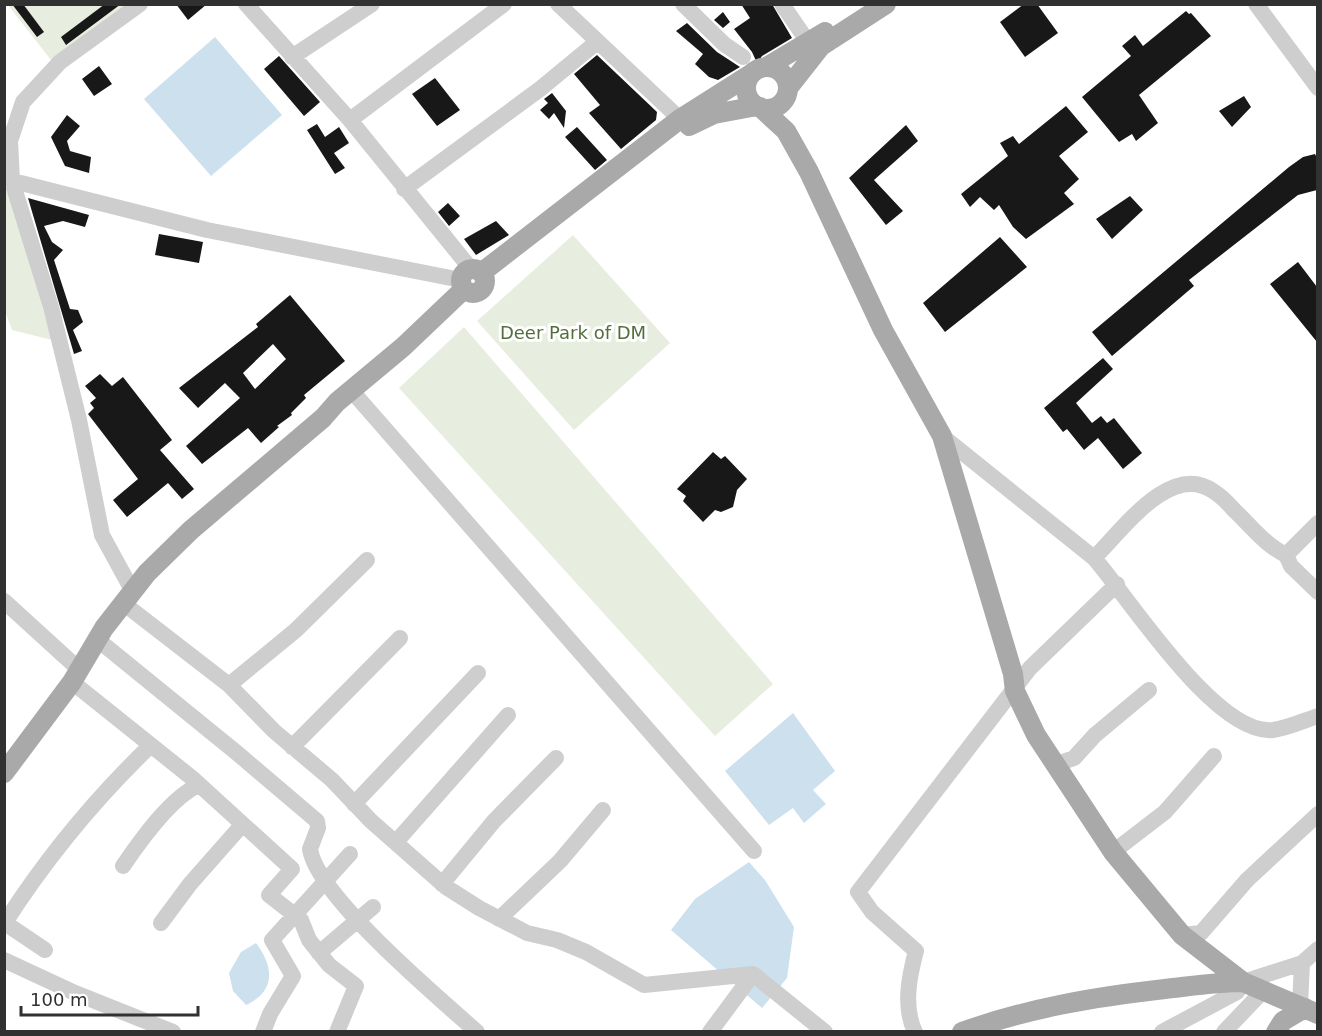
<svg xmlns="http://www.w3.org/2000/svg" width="1322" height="1036" font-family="'DejaVu Sans',sans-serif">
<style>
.green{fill:#e7eee0}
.water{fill:#cce0ee}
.building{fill:#181818;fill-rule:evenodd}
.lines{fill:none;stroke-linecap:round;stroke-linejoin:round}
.minor{stroke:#cecece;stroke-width:16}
.major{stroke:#a9a9a9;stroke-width:20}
.labels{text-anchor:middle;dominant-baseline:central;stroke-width:6;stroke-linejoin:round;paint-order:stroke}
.park-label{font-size:18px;fill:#536e3d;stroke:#fff}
</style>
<rect width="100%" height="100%" fill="#fff"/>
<!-- green -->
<path class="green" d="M8,5h119l-76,55z
M4,187h4l44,153 -40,-10 -7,-19z
M573,235l97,108 -96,87 -97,-109z
M464,327l309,357 -58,52 -316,-348z"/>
<!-- water -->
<path class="water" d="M215,37l67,78 -71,61 -67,-77z
M793,713l42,58 -22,19 13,14 -22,19 -11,-15 -24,17 -44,-54z
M749,862l16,18 29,47 -7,51 -25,30 -91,-78 24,-31z
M256,943c18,24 20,48 -10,62l-13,-14 -4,-18 12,-21z"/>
<!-- building -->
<path class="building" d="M12,4h11l21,28 -7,5z
M105,4h16l-55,41 -5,-8z
M176,4h31l-19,16z
M741,4h31l20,34 -30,18 -5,7 -5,-11 -18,-23 16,-11z
M1024,4h13l21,29 -33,24 -25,-35z
M1186,11l3,3 2,-1 20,23 -72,59 19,28 -22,18 -4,-7 -13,8 -37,-45 49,-41 -9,-10 13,-11 8,11z
M723,12l7,10 -7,6 -9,-8z
M687,23l30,29 23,15 -22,13 -9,-3 -14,-13 8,-10 -27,-23z
M597,55l60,57 -1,8 -35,29 -32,-36 11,-8 -26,-31z
M279,56l41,46 -16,14 -40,-47z
M99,66l13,18 -18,12 -12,-17z
M435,78l25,32 -23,16 -25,-32z
M552,93l14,18 -2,17 -10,-15 -5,6 -9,-9 8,-7 -4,-4z
M1244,96l7,11 -19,20 -13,-16z
M1066,106l22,26 -29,24 20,23 -15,14 10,11 -48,35 -13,-12 -14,-22 -5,5 -14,-13 -10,10 -9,-13 47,-38 -8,-13 13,-7 6,8z
M67,115l13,11 -13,15 3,10 21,6 -2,16 -24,-7 -14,-29z
M317,124l8,13 14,-10 10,16 -15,10 11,15 -10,6 -28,-44z
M906,125l12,16 -44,39 29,31 -17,14 -37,-47z
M577,127l30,33 -12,10 -30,-33z
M1315,154l2,4v32l-19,5 -109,85 5,6 -82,70 -20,-24 197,-165 14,-10z
M1130,196l13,14 -31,29 -16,-20z
M28,198l61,17 -4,12 -22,-6 -19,5 8,16 11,8 -9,10 16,49 8,1 5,12 -10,8 9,21 -8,3z
M448,203l12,13 -11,10 -11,-14z
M496,221l13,14 -33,20 -12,-16z
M159,234l44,8 -4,21 -44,-8z
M1000,237l27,30 -82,65 -22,-29z
M1298,262l19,25v55l-47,-58z
M290,295l55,66 -41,34 2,3 -15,15 1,2 -15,11 2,1 -18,16 -13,-15 -46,36 -16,-18 54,-48 -15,-15 -27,25 -19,-20 79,-61 -2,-3zM273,344l13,15 -31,30 -12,-16z
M1103,358l10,11 -37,34 16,20 9,-7 6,7 7,-5 28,35 -19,16 -25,-31 -14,12 -17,-21 -4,3 -19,-24z
M100,374l12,12 11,-9 49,63 -12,10 34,39 -12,10 -14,-16 -41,34 -14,-17 25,-21 -50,-65 6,-6 -4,-5 6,-5 -11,-12z
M713,452l8,7 4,-3 22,23 -10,11 -4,17 -12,5 -6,-2 -12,12 -20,-21 3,-5 -9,-7z"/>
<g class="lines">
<!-- minor -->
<path class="minor" d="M246,4l104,116 121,149
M558,4l122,115
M683,4l41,40 19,13
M782,4l26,38
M1256,4l62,84
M292,57l80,-53
M350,120l154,-116
M5,179l202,51 254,50
M404,189l136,-100 57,-47
M351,390l403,461
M942,436l152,122c27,-26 76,-97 119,-67 8,5 15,12 21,19 17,16 31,35 52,45
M1318,523l-32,32 5,11 27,26
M1094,558c35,40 122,178 179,172 15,-2 30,-9 45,-14
M132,590l-30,-55 -23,-115 -28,-113 -39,-126 -2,-40 13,-39 37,-40 80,-58
M4,601l68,62
M123,603l106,82 45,46 58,49 39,41 75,66 33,21 48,25 30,7 29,12 58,33 109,-11 72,58
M98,640l139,113 80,68 1,7 -8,21c7,47 129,149 167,183
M72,682l120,96 100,91 -23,26 32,25 8,20 20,25 27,21 -19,46
M229,685l67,-55 71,-70
M292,747l108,-109
M1057,764l17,-6 21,-23 54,-45
M354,804l124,-131
M396,842l112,-127
M1113,852l52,-40 49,-56
M123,866c17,-25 48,-69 76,-81
M442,884l52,-63 62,-63
M499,919l61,-58 43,-51
M5,923l40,27
M161,923l29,-39 52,-59
M4,924c41,-64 91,-125 146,-178
M1182,935l19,-2 46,-53 71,-66
M319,953l54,-46
M4,960l71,33 98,39
M1300,1006l2,-43
M263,1032l7,-18 23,-38 -21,-36 78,-86
M710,1032l43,-58
M915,1032c-12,-25 -6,-55 1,-81l-44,-39 -14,-20 172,-224 87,-84
M1162,1032l75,-40 6,-10 59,-19 16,-14
M1224,1032l40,-42"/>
<!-- major -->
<path class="major" d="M768,66l57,-34
M746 88a21 21 0 1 1 42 0a21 21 0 1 1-42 0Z
M788,88l33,-42 65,-42
M760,107l26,24 23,41 74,158 59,106 71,238 2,17 21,44 77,117 69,83 61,47 75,32
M689,126l25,-12 43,-8
M461 281a12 12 0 1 1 24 0a12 12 0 1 1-24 0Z
M481,273l199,-154 71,-45
M4,773l68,-91 32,-54 43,-55 44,-43 132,-112 14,-16 66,-55 61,-58
M962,1032c67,-24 132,-35 203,-43 27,-3 51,-7 78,-7
M1276,1032l7,-11 22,-13"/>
</g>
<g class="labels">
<!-- park labels -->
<g class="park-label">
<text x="573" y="332">Deer Park of DM</text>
</g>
</g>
<!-- border -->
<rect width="1322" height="1036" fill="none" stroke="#313131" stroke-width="12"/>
<!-- scale -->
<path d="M21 1006v9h177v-9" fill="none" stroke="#313131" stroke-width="3"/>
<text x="30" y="1006" font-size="18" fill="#313131" stroke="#ffffff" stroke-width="4.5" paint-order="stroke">100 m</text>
</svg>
